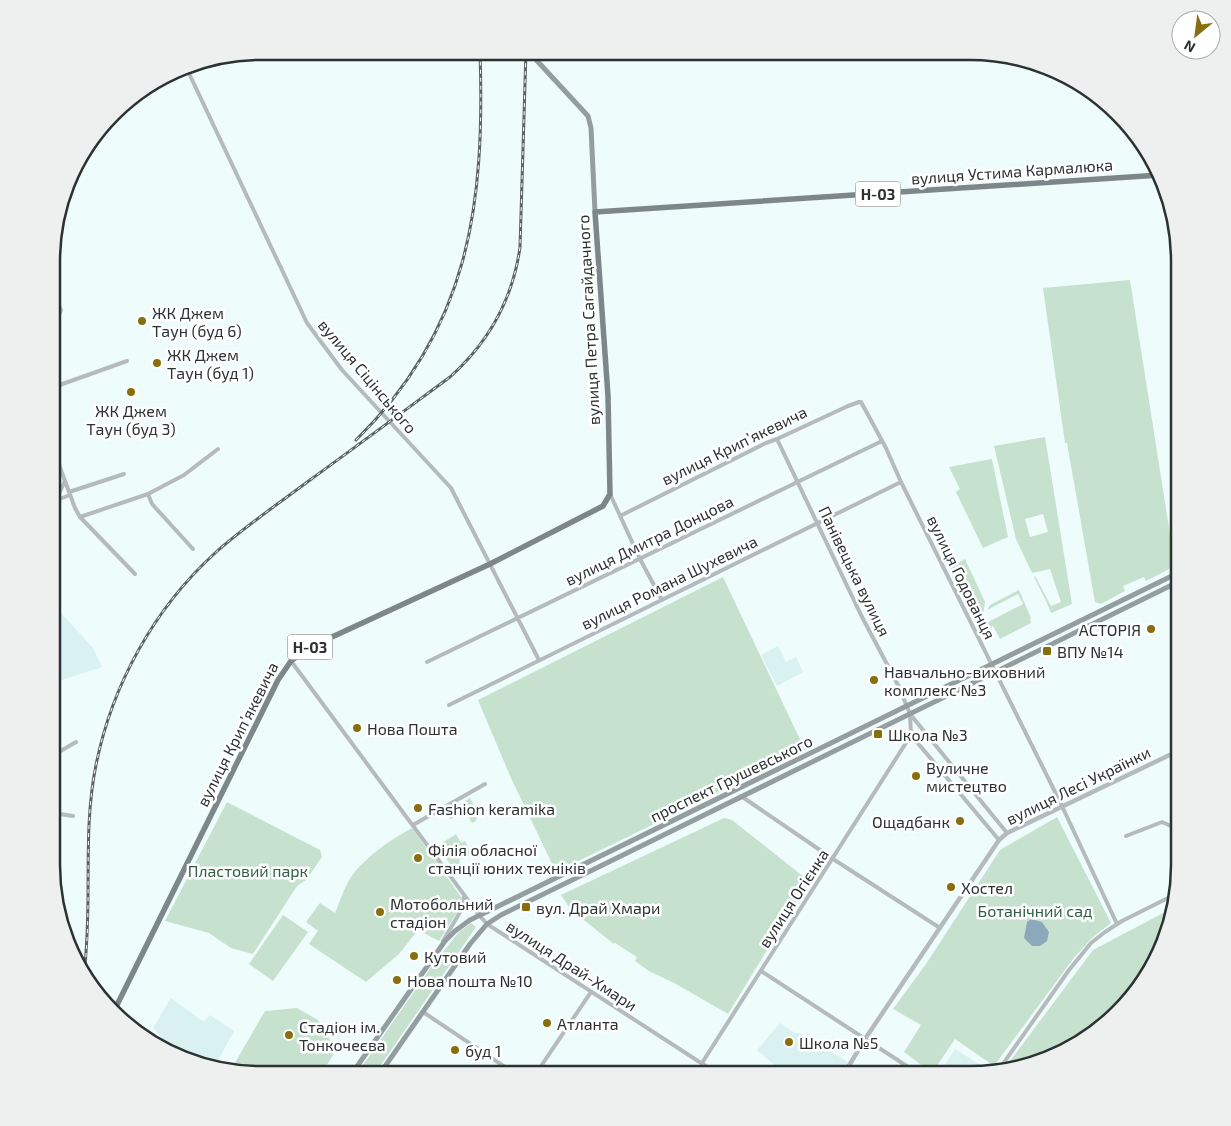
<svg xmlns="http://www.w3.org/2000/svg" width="1231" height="1126" font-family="'Exo 2',sans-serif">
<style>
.built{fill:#d9f1f1}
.green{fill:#c7e1cf;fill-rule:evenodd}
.water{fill:#8da8bb}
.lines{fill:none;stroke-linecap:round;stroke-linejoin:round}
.minor{stroke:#b5bbbd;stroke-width:4}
.tertiary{stroke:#b5bbbd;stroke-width:4.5}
.secondary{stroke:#949d9f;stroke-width:5}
.primary{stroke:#7d878a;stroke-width:5.5}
.rail-casing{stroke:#5b6363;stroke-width:3}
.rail{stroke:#fff;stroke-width:1;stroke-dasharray:4;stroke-linecap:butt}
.poi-dot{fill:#886e0e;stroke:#fff;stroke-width:2}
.labels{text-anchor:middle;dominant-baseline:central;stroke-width:5;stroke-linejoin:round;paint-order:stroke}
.shield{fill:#fff;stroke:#6b7070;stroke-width:1}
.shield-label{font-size:15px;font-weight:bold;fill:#2c3232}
.street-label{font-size:16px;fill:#2c3232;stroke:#fff}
.poi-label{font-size:16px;fill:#2c3232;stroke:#fff;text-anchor:start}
.park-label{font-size:16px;fill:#306042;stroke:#fff}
.rim{fill:none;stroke:#2c3232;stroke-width:2.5}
</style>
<rect width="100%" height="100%" fill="#eefcfc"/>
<!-- built -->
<path class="built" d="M53,604l40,44 9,19 -49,16z
M778,646l8,16 10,-5 7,15 -26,14 -16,-31z
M171,998l33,24 6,-7 24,16 -18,33 -37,-8 -26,-28z
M780,1023l15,10h5l48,29 -7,12h-64l1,-6 -21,-18z
M955,1049l35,22 -1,2 -50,1z"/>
<!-- green -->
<path class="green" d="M1130,280l45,286 -29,15 -2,-4 -21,9 2,5 -24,13 -6,-2 -28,-159h-2l-22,-155z
M1045,437l27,167 -21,9 -4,-10 -13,-26 1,-1 16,30 10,-4 -11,-33 -18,4 -16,-34 -22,-93zM1043,514l5,18 -18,5 -5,-18z
M992,459l16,78 -25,11 -27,-56 4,-3 -11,-22z
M965,559l20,43 -2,13 -8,4 -25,-52z
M723,577l82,173 -249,122 -45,-94 -33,-78z
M1019,590l12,28 -1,1 1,4 -31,16 -7,-13 -12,6 -2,-5 44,-23 -5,-10 -31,16 3,-5z
M470,798l8,15 -2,8 -4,2 -6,-11 -16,7 -4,-7z
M227,802l93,48 2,7 -16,23 -9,6 -44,68 -22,-6 -22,-15 -44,-12z
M1057,817l54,106 -19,15 -19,21 -79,107 -39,-27 -23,34 -28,-21 17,-27 -28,-16 33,-45 74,-114z
M724,818l8,2 77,61 -81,133 -52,-30 -27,-13 -14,-10 2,-4 -22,-14 -1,1 -43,-34 -10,-15z
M412,828l50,70 -1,8 -22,35 -21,-11 -19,24 -33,28 -57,-38 9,-13 -12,-9 14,-19 15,10c5,-12 9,-25 16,-36 15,-21 39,-37 61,-49z
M456,834l5,9 4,-2 7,13 -13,6 4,8 -7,4 -19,-26z
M1169,910l-11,47 -50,66 -58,36 -46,10 89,-119z
M283,915l25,17 -35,49 -24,-17z
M471,923l5,4 -102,148h-18l78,-112 24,-30z
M297,1008l21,12 18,30 -15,25h-60l-29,-7 33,-57z"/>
<!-- water -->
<path class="water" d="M1031,919l11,3 7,10 -2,9 -7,5h-8l-8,-8 3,-16z"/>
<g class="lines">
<!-- minor -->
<path class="minor" d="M186,67l121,256 35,47 109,118 88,172
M55,325l6,-15 -6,-13
M54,387l73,-26
M777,439l84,176 38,72 11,27 97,119
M54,451l11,30 -9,19
M65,481l10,27 5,9 55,57
M69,492l55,-18
M148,494l4,10 41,45
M610,494l30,65 22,41
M54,501l16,-6
M620,516l146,-73 11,-4 71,-33 11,-4h2l25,46 15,34 161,324 55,118
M80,517l68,-23 36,-19 34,-26
M291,661l188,254 8,9 231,150
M427,662l455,-221
M449,705l452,-223
M910,714l1,21 88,105
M52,756l24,-14
M741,796l92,63 107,69
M52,819l8,-5 13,2
M413,825l72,-41
M1126,836l36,-14 18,8
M443,941l20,-34 1,-10
M761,971l158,103
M423,1012l94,63
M998,1071l71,-101 22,-27 14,-11 17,-11 50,-25
M695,1074l216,-339
M535,1075l56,-83"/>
<!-- tertiary -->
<path class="tertiary" d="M844,1074l21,-35 134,-199 8,-7 173,-83"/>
<!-- secondary -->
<path class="secondary" d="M528,51l60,65 3,12 4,84
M351,1075l94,-134 10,-10 15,-11 710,-348
M379,1075l91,-131 17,-20 14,-9 679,-334"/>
<!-- primary -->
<path class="primary" d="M114,1011l164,-331 13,-19 15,-12 184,-85 113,-58 7,-12 -2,-98 -13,-184 565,-37"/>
<defs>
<path id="rail" d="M356,440c114,-112 129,-236 124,-389
M84,973c9,-69 -2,-140 12,-208 16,-80 58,-156 118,-211 30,-27 64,-50 96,-74 47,-34 94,-69 140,-103 39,-35 63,-79 70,-130l6,-196"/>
</defs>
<!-- rail casing -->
<use href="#rail" class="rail-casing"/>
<!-- rail -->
<use href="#rail" class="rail"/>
</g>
<!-- markers -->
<g class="poi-dot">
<circle cx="142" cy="321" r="5"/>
<circle cx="157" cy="363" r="5"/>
<circle cx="131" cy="392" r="5"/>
<circle cx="1151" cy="629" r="5"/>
<rect x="1042" y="646" width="10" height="10" rx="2.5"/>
<circle cx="874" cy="680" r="5"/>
<circle cx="357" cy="728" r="5"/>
<rect x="873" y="729" width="10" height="10" rx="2.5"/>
<circle cx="916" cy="776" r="5"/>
<circle cx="418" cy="808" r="5"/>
<circle cx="960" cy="821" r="5"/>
<circle cx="418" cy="858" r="5"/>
<circle cx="951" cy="887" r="5"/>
<rect x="521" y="902" width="10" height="10" rx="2.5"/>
<circle cx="380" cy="912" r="5"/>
<circle cx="414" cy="956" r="5"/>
<circle cx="397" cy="980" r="5"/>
<circle cx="547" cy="1023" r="5"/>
<circle cx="289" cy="1035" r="5"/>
<circle cx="789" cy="1042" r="5"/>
<circle cx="455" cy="1050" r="5"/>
</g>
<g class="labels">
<!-- shield labels -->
<g class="shield">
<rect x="855.5" y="181.5" width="45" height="25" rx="4"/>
<rect x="287.5" y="634.5" width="45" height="25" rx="4"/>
</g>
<g class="shield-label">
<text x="878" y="194">Н-03</text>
<text x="310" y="647">Н-03</text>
</g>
<!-- street labels -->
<g class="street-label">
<text transform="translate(1012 171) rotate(-4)">вулиця Устима Кармалюка</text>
<text transform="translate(588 320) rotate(-93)">вулиця Петра Сагайдачного</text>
<text transform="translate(368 376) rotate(50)">вулиця Сіцінського</text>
<text transform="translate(734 445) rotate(-26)">вулиця Крипʼякевича</text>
<text transform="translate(649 540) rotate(-26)">вулиця Дмитра Донцова</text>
<text transform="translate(855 571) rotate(64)">Панівецька вулиця</text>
<text transform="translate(962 577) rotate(64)">вулиця Годованця</text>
<text transform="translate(669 582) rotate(-26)">вулиця Романа Шухевича</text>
<text transform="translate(237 734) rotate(-63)">вулиця Крипʼякевича</text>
<text transform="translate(731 778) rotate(-26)">проспект Грушевського</text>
<text transform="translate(1078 785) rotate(-26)">вулиця Лесі Українки</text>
<text transform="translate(793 898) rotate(-57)">вулиця Огієнка</text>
<text transform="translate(572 965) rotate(33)">вулиця Драй-Хмари</text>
</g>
<!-- poi labels -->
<g class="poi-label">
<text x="152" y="312">ЖК Джем<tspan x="152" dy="18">Таун (буд 6)</tspan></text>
<text x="167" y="354">ЖК Джем<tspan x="167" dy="18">Таун (буд 1)</tspan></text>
<text x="131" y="410" text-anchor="middle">ЖК Джем<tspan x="131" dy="18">Таун (буд 3)</tspan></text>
<text x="1141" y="629" text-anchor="end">АСТОРІЯ</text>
<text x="1057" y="651">ВПУ №14</text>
<text x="884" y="671">Навчально-виховний<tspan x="884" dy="18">комплекс №3</tspan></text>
<text x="367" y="728">Нова Пошта</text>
<text x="888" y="734">Школа №3</text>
<text x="926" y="767">Вуличне<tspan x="926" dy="18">мистецтво</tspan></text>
<text x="428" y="808">Fashion keramika</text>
<text x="950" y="821" text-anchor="end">Ощадбанк</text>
<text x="428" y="849">Філія обласної<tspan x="428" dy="18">станції юних техніків</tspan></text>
<text x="961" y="887">Хостел</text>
<text x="390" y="903">Мотобольний<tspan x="390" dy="18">стадіон</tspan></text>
<text x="536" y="907">вул. Драй Хмари</text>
<text x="424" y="956">Кутовий</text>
<text x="407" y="980">Нова пошта №10</text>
<text x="557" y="1023">Атланта</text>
<text x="299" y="1026">Стадіон ім.<tspan x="299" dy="18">Тонкочеєва</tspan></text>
<text x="799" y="1042">Школа №5</text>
<text x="465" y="1050">буд 1</text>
</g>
<!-- park labels -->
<g class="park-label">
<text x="248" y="870">Пластовий парк</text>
<text x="1035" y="910">Ботанічний сад</text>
</g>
</g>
<!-- crop -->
<path d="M0 0H1231V1126H0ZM261 60H970A201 201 0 0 1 1171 261V865A201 201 0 0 1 970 1066H261A201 201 0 0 1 60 865V261A201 201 0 0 1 261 60Z" fill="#eeefef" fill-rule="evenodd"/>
<path class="rim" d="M261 60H970A201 201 0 0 1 1171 261V865A201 201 0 0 1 970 1066H261A201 201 0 0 1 60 865V261A201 201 0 0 1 261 60Z"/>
<!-- north arrow -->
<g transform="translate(1196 35) rotate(209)"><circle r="24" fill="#ffffff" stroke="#abadad"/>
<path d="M0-4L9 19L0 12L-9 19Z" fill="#886e0e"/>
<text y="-8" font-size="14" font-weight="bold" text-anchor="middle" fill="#2c3232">N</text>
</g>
</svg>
